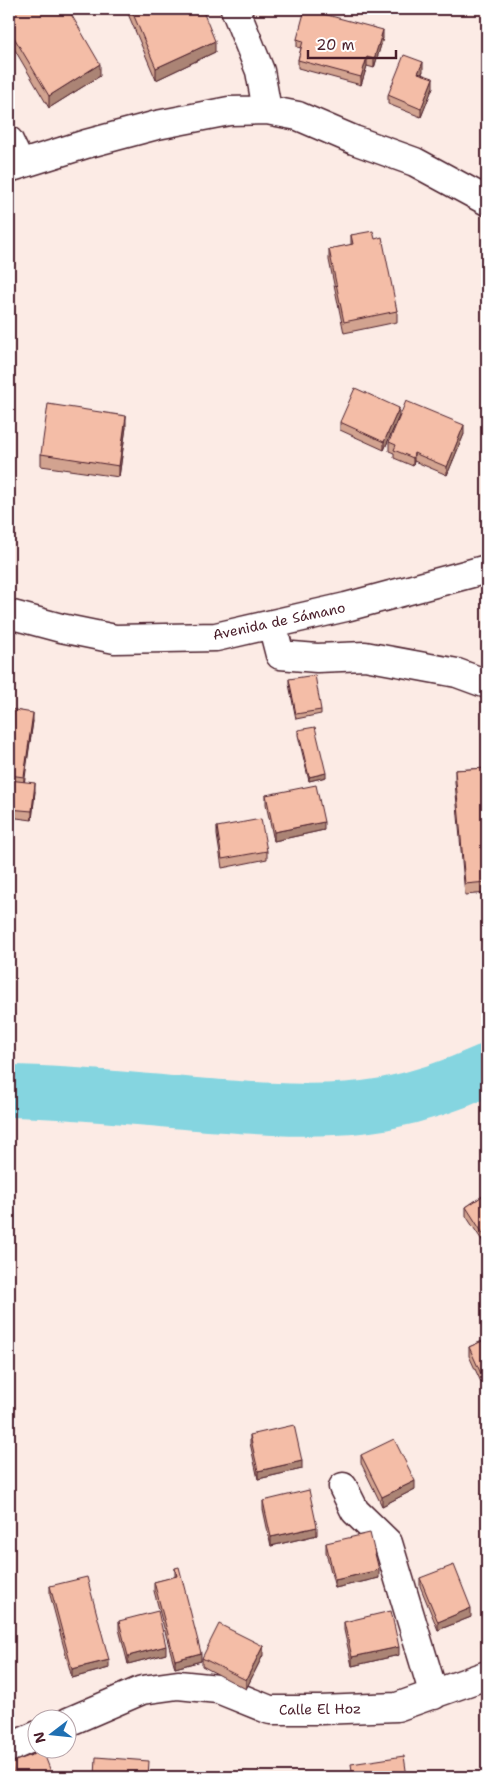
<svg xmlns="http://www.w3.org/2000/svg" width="496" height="1786" font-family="'Shantell Sans',sans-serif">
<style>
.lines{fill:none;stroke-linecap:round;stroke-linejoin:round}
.river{stroke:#85d5e0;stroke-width:52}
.minor-casing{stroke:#4a1f2b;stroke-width:31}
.minor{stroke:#fff;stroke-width:28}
.wall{fill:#d2a390;stroke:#4a1f2b}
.shaded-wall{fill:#ab8475;stroke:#4a1f2b}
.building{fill:#f4bda7;stroke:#4a1f2b}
.labels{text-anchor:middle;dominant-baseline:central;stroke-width:4.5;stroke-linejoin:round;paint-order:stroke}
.street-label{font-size:14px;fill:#4a1f2b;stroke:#fff}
</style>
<rect width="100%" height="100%" fill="#fcebe5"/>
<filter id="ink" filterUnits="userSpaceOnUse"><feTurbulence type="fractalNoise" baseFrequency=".02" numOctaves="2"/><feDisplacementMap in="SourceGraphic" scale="10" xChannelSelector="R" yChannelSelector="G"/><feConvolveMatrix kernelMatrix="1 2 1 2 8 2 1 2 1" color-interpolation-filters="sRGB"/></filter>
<g filter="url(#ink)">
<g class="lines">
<!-- river -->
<path class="river" d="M9,1091c67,1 133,9 200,14 57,4 117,9 174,-1 36,-7 71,-19 104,-34"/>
<defs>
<path id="minor" d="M235,9l25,62 7,39
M9,141l11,23
M9,168l77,-24 71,-19 72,-14 38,-1 31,6 56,24 61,22 72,39
M9,614l52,14 54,11 101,-2 130,-30 141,-38
M272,624l8,31 37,3 48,-2 92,17 30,11
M343,1487l12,24 33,32 46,152
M68,1722l74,-32 36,-5 40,4 52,21h50l77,-3 90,-32
M9,1748l29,-13"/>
</defs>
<!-- minor casing -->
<use href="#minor" class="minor-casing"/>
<!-- minor -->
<use href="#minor" class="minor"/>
</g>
<!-- wall -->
<path class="wall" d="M9,9l91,67 -51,32 -40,-68z
M126,9h76l13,43 -59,28z
M383,38l-9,30 -7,-2 -6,19 -63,-17v-8l3,-12 -4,-1v-8z
M423,71l-1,3 11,13 -12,30 -33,-13v-9z
M351,235l24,4 22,72v11l-53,11 -15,-73v-11l22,-4z
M399,416l-15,34 -44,-20v-8z
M126,427l-7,50 -78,-11v-12z
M464,434l-17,41 -33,-14 -1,5 -19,-8v-5l-5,-2v-9z
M289,679l32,31v4l-25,5 -7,-35z
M9,709l24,12 -9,60 11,10 -3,29 -23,-3z
M298,730l28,47 -17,4 -11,-46z
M487,768v125l-22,2 -10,-113v-12z
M266,795l58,35 -50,11 -8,-37z
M217,827l50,24v8l-45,9 -5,-33z
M487,1193v55l-21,-32v-9z
M487,1339v56l-18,-39v-9z
M250,1435l52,34 -44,10 -8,-36z
M361,1455l54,34 -33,17 -21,-43z
M263,1501l54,34 -46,11 -8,-37z
M326,1543l53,35 -44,10 -9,-36z
M175,1568l26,93 -26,7 -21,-77v-9l21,-5z
M420,1578l51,39 -33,13 -18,-44z
M50,1586l59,82 -37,10 -22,-83z
M119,1621l47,33 -38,10 -9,-35z
M344,1622l55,33 -47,11 -8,-36z
M263,1655l-17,34 -44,-23v-8z
M10,1763l43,14 -42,-3 -1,-3z"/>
<!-- shaded-wall -->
<path class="shaded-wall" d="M383,30v8l-9,30v-9z
M215,41v11l-59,28v-12z
M367,57v9l-6,19v-8z
M423,62v9l-5,10v-8z
M100,64v12l-51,32v-12z
M433,78v9l-12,30v-8z
M13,282v9l-4,1v-8z
M399,408v8l-15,34v-8z
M126,416v11l-7,50v-11z
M464,425v9l-17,41v-8z
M414,453v8l-1,5v-8z
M33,713v8l-9,64v-8z
M326,773v4l-17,4v-4z
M35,783v8l-3,29v-9z
M324,822v8l-50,11v-9z
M302,1461v8l-44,10v-8z
M415,1481v8l-33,17v-9z
M317,1527v8l-46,11v-9z
M379,1570v8l-44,10v-8z
M471,1608v9l-33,13v-8z
M166,1646v8l-38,10v-8z
M263,1646v9l-17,34v-9z
M399,1647v8l-47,11v-9z
M201,1653v8l-26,7v-8z
M109,1660v8l-37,10v-9z"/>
<!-- building -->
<path class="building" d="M9,9h59l32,55 -51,32 -40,-67z
M131,9h71l13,32 -59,27z
M305,9l78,21 -9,29 -7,-2 -6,20 -63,-17 5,-19 -6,-2z
M404,55l19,7 -5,11 15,5 -12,31 -33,-14z
M373,231l2,8 7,-2 15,74 -53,11 -15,-73 24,-5 -2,-9z
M9,267l4,15 -4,2z
M355,388l44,20 -15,34 -44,-20z
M406,401l58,24 -17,42 -33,-14 -1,5 -19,-8 2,-5 -7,-3z
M48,404l78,12 -7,50 -78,-12z
M315,675l6,35 -25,4 -7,-35z
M9,709l24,4 -9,64 -15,-2z
M315,727l11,46 -17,4 -11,-47z
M487,768v114l-22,2 -10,-114z
M9,780l26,3 -3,28 -23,-2z
M316,785l8,37 -50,10 -8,-37z
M261,819l6,32 -45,8 -5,-32z
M487,1193v47l-21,-33z
M487,1339v48l-18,-40z
M294,1425l8,36 -44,10 -8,-36z
M394,1439l21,42 -33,16 -21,-42z
M309,1490l8,37 -46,10 -8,-36z
M370,1533l9,37 -44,10 -9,-37z
M454,1565l17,43 -33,14 -18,-44z
M179,1567l22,86 -26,7 -21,-78 23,-6 -2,-8z
M87,1577l22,83 -37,9 -22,-83z
M158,1611l8,35 -38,10 -9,-35z
M391,1611l8,36 -47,10 -8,-35z
M219,1624l44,22 -17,34 -44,-22z
M43,1751l10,26h-44v-3l4,-1 -3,-10z
M404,1756l3,21h-54l-2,-13z
M96,1757l53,4 -1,16h-53z"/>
</g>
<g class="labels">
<!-- street labels -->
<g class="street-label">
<text transform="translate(279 621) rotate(-12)">Avenida de Sámano</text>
<text transform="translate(320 1709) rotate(-1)">Calle El Hoz</text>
</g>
</g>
<!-- margin -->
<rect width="496" height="1786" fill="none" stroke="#fff" stroke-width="30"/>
<rect x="15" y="15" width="466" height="1756" fill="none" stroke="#4a1f2b" stroke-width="2" filter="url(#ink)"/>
<!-- north arrow -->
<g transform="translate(52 1734) rotate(254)"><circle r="24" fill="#ffffff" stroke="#b7a5aa"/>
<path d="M0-4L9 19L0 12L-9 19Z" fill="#1f6fb2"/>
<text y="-8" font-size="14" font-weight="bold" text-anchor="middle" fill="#4a1f2b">N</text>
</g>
<!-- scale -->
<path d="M308 50v8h88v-8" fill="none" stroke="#4a1f2b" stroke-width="2.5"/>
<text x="316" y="50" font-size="15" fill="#4a1f2b" stroke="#ffffff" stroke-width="4" paint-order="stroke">20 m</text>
</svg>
